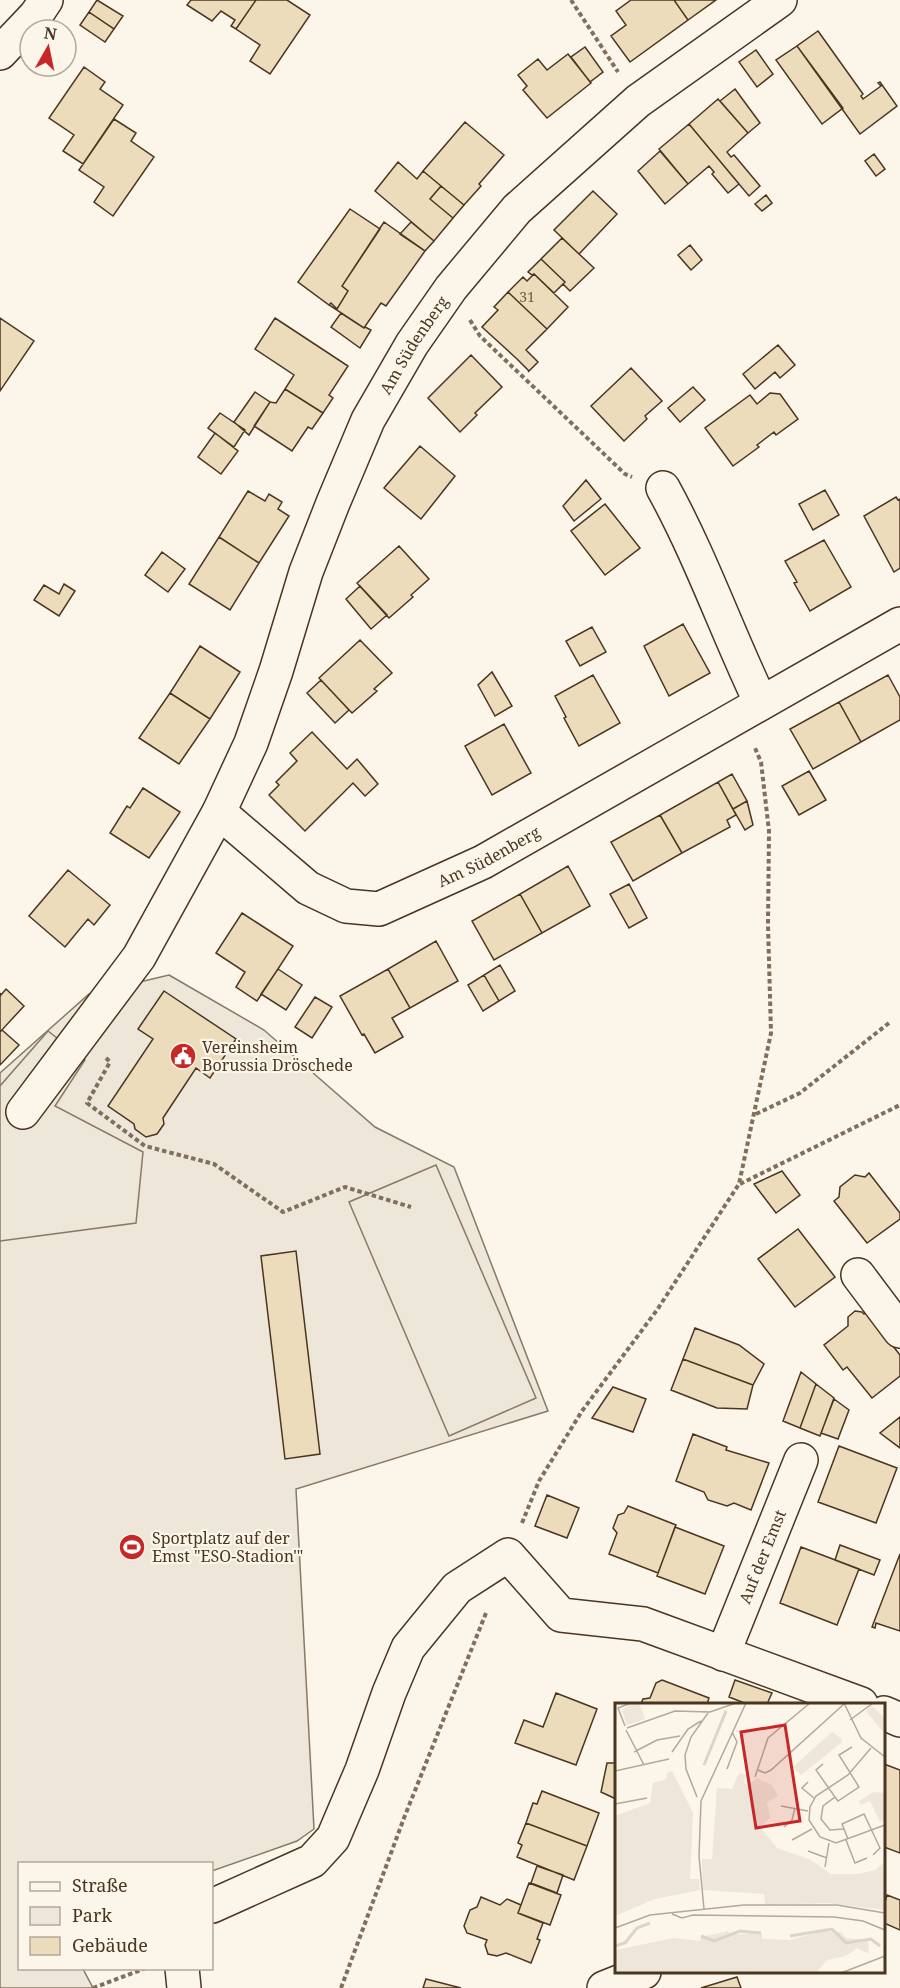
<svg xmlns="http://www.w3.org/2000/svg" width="900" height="1988" font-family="'Noto Serif',serif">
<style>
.green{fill:#ede6d9;stroke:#887966;stroke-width:1.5}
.parking{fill:#ede7d9;stroke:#887966;stroke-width:1.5}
.building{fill:#ecdcbc;stroke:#4a3520;stroke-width:1.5}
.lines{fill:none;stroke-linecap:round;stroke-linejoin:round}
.minor-casing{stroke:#4a3520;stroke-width:36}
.path{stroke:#7f6f5c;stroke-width:4;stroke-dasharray:4.5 3;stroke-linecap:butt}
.minor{stroke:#fbf6e9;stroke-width:33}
.labels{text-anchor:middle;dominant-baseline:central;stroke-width:4.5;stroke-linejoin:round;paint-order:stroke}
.number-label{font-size:14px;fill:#725f47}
.street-label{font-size:16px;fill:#4a3520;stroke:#fbf6e9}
.poi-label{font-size:16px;fill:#4a3520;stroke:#fbf6e9;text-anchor:start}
.inset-river{fill:none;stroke:#dcd4c6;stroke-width:3}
.inset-road{fill:none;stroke:#b4a999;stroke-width:1.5}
.view{fill:#c62828;fill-opacity:0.15;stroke:#c62828;stroke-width:3}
.inset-edge{fill:none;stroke:#4a3520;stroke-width:3}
</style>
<rect width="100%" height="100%" fill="#fbf6e9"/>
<!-- green -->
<path class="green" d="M169,975l95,55 111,97 79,40 94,244 -252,78 18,340 -17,12 -85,30v-7h-192v104l63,1 10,19h-93v-915l89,-79z"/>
<!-- parking -->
<path class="parking" d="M48,1031l37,29 -30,46 88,46 -7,71 -136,18v-155z
M436,1165l100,233 -87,38 -100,-234z"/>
<!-- building -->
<path class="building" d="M97,0l26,16 -9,13 -25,-17z
M191,0h65l-20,29 -5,-3 4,-6 -14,-9 -9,10 -25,-16z
M256,0h31l23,15 -40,59 -20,-13 10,-16 -24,-16z
M631,0h43l14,20 -58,42 -19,-26 15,-11 -10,-14z
M674,0h42l-28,20z
M89,12l25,17 -9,13 -25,-17z
M818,31l45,63 -2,2 2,3 18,-13 -3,-3 2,-1 17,24 -37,28 -63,-88z
M797,46l46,62 -21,16 -46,-64z
M585,47l18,25 -13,10 -19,-25z
M756,50l17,24 -16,13 -18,-25z
M568,54l23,29 -44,35 -24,-28 4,-4 -9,-11 20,-16 9,11z
M84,67l21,15 -5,7 23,16 -40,59 -20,-13 11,-16 -25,-17z
M735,89l25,34 -12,10 -28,-32z
M718,99l30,34 -21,19 4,5 3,-2 26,31 -11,10 -60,-72z
M114,119l22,14 -5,8 23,16 -41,59 -19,-14 10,-15 -25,-17z
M465,122l39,33 -25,29 2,2 -17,19 -41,-34z
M689,124l50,60 -11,9 -16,-19 2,-2 -5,-6 -21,18 -29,-35z
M660,151l28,33 -23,20 -27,-33z
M874,154l11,15 -9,7 -11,-15z
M398,162l19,17 6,-8 18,15 -11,13 23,19 -19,23 -59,-50z
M441,186l23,19 -11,13 -23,-19z
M593,191l24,23 -38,40 -25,-24z
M766,195l6,8 -10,8 -7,-7z
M350,209l30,20 -38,57 6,5 -11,18 -6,-6 -2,2 -31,-23z
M384,222l41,29 -39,55 -5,-3 -17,25 -35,-23 2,-2 6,6 11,-18 -6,-5z
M411,222l23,19 -9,10 -25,-17z
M562,238l32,30 -24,23 -7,-7 2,-2 -24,-23z
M690,245l12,15 -11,10 -13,-15z
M541,259l24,23 -11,11 -20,-19 -2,1 -4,-3z
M534,274l34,33 -21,22 -39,-37 15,-15 4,4z
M508,292l39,37 -21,21 12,12 -10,10 1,-1 -12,-12 -35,-32 16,-17 -4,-3z
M341,313l23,15 1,-1 6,3 -11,18 -29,-21z
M0,318l34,23 -34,50z
M275,318l73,48 -19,29 4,3 -10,15 -38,-24 9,-14 -39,-26z
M778,345l17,20 -15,13 -5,-6 -20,17 -12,-15z
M471,355l31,32 -27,26 2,2 -17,17 -32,-34z
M631,368l31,33 -17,15 2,3 -23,22 -33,-35z
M693,387l12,13 -25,22 -12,-14z
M285,389l38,24 -11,16 -4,-2 -16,24 -38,-25 16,-24 6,1z
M255,392l15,10 -21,33 -15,-13z
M770,393l10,1 18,25 -22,16 -2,-3 -17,13 2,2 -26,19 -28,-38 45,-33 7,9z
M220,413l25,17 -11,17 -26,-19z
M215,433l23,18 -17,23 -23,-17z
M420,446l35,30 -34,43 -37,-31z
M586,480l15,19 -27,22 -11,-15z
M825,490l14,25 -26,15 -14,-26z
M248,491l17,10 4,-7 13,8 -4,7 11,7 -30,47 -40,-26z
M896,497l2,3 2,-1v69l-6,4 -30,-56z
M605,504l35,44 -35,27 -34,-44z
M219,537l40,26 -29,47 -41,-26z
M824,540l27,47 -41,24 -16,-28 3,-1 -12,-21z
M399,546l30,33 -18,16 2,2 -24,21 -32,-35z
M162,552l23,17 -17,23 -23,-17z
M64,584l11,7 -16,25 -25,-16 10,-15 15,9z
M360,586l27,29 -16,14 -25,-30z
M683,624l27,49 -41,23 -25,-50z
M592,627l14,25 -26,14 -14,-25z
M360,640l32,33 -18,16 3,2 -25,22 -33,-35z
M200,646l40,26 -30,47 -40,-26z
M492,672l20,34 -17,10 -17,-31z
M593,675l27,48 -41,23 -15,-28 2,-1 -11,-21z
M888,675l12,22v23l-39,22 -22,-40z
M321,680l28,30 -14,13 -28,-30z
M170,693l40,26 -31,45 -40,-26z
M839,702l22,40 -48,27 -23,-40z
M504,724l27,49 -39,22 -27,-49z
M312,732l35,37 10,-10 21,25 -13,12 -12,-13 -48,48 -36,-36 10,-10 -3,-3 21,-21 -7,-8z
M809,771l17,29 -27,15 -17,-29z
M732,774l15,27 -14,8 -15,-27z
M718,782l18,33 -9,5 3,7 -48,26 -22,-38z
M143,788l37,24 -31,46 -39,-25 17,-27 3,2z
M747,801l6,24 -8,5 -12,-21z
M660,815l22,38 -49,28 -22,-39z
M568,866l22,40 -48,27 -22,-39z
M68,870l42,35 -16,20 -6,-6 -23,28 -36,-31z
M629,884l18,34 -18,10 -19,-34z
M520,894l22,39 -48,27 -22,-39z
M242,913l51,33 -36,55 -21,-14 9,-15 -29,-19z
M436,941l22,40 -48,27 -22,-39z
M500,965l15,26 -16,10 -15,-26z
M278,969l24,16 -16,25 -25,-16z
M388,969l22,39 -18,10 11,19 -28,16 -11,-19 -2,1 -22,-39z
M484,975l15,26 -16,10 -15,-26z
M6,989l18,17 -24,26v-39l1,2z
M164,991l72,48 -26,39 -14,-10 -33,50 1,6 -7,10 -11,3 -11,-8 -1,-5 -26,-18 45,-67 -15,-10z
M315,997l17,10 -20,31 -17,-11z
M2,1030l17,15 -19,20v-33z
M782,1171l18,24 -24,18 -22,-29z
M869,1173l31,40v6l-33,24 -33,-42 5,-4 1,-10 15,-12 10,2z
M798,1229l37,48 -40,30 -37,-48z
M296,1251l24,203 -35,5 -24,-203z
M855,1311l7,1 2,2 2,-2 34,43v21l-28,22 -25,-31 -4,3 -19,-25 24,-19v-9z
M695,1328l44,17 25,19 -11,21 -70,-26z
M683,1359l70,26 -6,24 -30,-1 -46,-18z
M801,1372l15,12 -16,44 -17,-7z
M816,1384l18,14 -14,38 -20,-8z
M613,1387l33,12 -13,33 -41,-14z
M834,1399l15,11 -11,29 -17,-6z
M900,1417v31l-20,-15z
M693,1434l34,13 -1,3 43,13 -18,47 -17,-7 -7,3 -19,-6 -4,-8 -28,-11z
M839,1446l58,22 -21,55 -58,-21z
M547,1495l32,13 -12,30 -32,-12z
M628,1506l48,19 -18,48 -49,-19 8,-21 -4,-5 5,-13 6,-2z
M675,1527l49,19 -19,48 -48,-18z
M840,1545l40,15 -6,15 -39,-15z
M801,1547l58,22 -22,56 -57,-22z
M900,1554v77l-24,-8 -1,5 -3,-1z
M662,1680l47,18 -2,6h-66l2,-5 7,-1 6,-15z
M735,1680l37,13 -5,11h-20l-18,-7z
M556,1693l41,16 -21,56 -61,-22 9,-23 19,7z
M607,1763h9v36l-15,-7z
M884,1764l16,6v83l-16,-6z
M542,1791l57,22 -12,33 -61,-23 7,-20 4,1z
M526,1823l61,23 -13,34 -57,-23 5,-12 -4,-2z
M537,1866l26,9 -6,18 -26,-10z
M529,1883l32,12 -11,30 -32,-12z
M887,1895l13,5v30l-16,-7v-18z
M481,1897l19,8 7,-6 14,6 -3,8 25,10 -6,16 3,1 -9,23 -25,-10 -9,3 -9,-2 -3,-9 2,-5 -20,-7 -3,-7 6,-16 7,-3z
M737,1977l4,11h-40z
M426,1979l35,9h-38z"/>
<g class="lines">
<defs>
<g id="minor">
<path d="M0,53l36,-38 10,-15"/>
<path d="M663,488c38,69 64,144 98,215"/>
<path id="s1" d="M219,812l89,76 38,18 33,3 104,-47 417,-238"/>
<path id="s2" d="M23,1112l116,-155 80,-145 32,-69 25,-72 30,-99 27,-69 35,-83 44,-76 39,-56 66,-79 121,-108 142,-101"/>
<path d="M858,1275l42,56"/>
<path id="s3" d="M723,1654l78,-194"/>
<path d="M884,1713l16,7"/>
<path d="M212,1906l100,-45 21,-23 29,-68 27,-77 19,-45 49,-60 51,-33 53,60 82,9 218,80"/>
<path d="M182,1968l2,20"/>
<path d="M604,1988l40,-16"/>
</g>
</defs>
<!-- minor casing -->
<use href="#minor" class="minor-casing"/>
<!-- path -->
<path class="path" d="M571,0l47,72
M470,320l10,16 145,138 7,3
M106,1058l4,4 -23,41 58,43 69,18 69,48 62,-25 66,20
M756,1114l44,-21 89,-70
M740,1184l160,-79
M522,1523l17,-42 43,-70 75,-101 82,-126 32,-151 -3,-108 1,-94 -8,-69 -6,-14
M93,1988l53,-20
M341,1988l63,-170 82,-205"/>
<!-- minor -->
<use href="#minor" class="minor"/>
</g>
<!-- icons -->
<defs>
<symbol id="civic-disc" viewBox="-11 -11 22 22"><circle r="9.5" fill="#c62828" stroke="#fbf6e9"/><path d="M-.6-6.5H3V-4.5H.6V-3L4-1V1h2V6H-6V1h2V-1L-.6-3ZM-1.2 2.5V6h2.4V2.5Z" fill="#fff"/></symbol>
<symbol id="stadium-disc" viewBox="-11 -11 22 22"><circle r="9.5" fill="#c62828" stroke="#fbf6e9"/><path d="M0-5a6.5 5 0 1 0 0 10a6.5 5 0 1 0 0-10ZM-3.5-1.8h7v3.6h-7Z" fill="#fff"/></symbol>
</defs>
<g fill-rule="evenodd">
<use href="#civic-disc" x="168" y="1041" width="30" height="30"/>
<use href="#stadium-disc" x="117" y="1532" width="30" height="30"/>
</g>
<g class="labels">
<!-- number labels -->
<g class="number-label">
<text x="527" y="296">31</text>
</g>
<!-- street labels -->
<g class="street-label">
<text stroke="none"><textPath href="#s2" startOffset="867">Am Südenberg</textPath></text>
<text stroke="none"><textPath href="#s1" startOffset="314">Am Südenberg</textPath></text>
<text stroke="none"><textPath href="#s3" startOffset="105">Auf der Emst</textPath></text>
</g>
<!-- poi labels -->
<g class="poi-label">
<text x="202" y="1047">Vereinsheim<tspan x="202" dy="18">Borussia Dröschede</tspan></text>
<text x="152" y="1538">Sportplatz auf der<tspan x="152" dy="18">Emst "ESO-Stadion'"</tspan></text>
</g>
</g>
<!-- overview -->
<g transform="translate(615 1703)">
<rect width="270" height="270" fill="#fbf6e9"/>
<path d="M18,0h6l6,16 -18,6 -5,-15zM256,2l14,13v16l-19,-23zM217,29l10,7 -1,4 -40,32 -8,-8zM57,68l21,42 -3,66h9l1,11 -45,9 -40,17v-100l35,-13 3,-20 13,-4 1,-6zM124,70l7,2 -2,8 4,2 9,-7 15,7 6,11 -11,6 3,16 -10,9 17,21 34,12 20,14h26l18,-4 10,-8v48l-57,-7 -63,2 -1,-11 -61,-4 -1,-31h10l5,-71 15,1zM258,89l12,1v28l-5,1 -10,-21 -9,4 -2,-4zM113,228l3,4 18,-2 13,1v5l28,1 34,-9 17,1 5,6 22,2 1,14 -12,-6 -11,8 -19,4 -11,13h-201l1,-23 57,-12 27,3 1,-4z" fill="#ede6d9"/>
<path class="inset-river" d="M89,62l22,-54M86,233l13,5 26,-10 21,2M175,233l42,-7 14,14 25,-4 9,7M0,243l10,-3 12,-15 13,-5"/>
<path class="inset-road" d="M229,0l17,35 24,19M235,17l23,-17M10,23l-7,-18 13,-5M12,25l48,-17 35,1 26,-9M11,27l18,35M256,45l-23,27 -32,21 -6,11 -1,13 11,17 16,6 49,-18M19,49l23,-12 23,-4M57,49l16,-23 13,-8M208,61l-7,6 19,27 -12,9 -2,13 9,11 14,-1M112,66l10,-27 -5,-10M143,67l7,3 6,-3 73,-66M0,68l54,-12M140,74l13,-39 42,-35M193,79l-6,6 12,10M82,94l-11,-28 -1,-14 6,-18 17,-24M220,94l3,4 21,-14 -20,-32 13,-8M0,101l32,-6M166,103l27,5M169,124l8,-7 3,-12M233,136l-6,-15 22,-10 16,34 -7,7M177,137l20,-11M231,137l9,23 12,-5M193,148l19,7M210,164l4,-24M89,206l-5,-53 2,-55 45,-98M57,211l10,4 11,-3 141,2 29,4 22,9M0,225l35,-13 94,-10h93l48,8M226,270l44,-17"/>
<path class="view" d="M170,22l15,96 -44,7 -15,-96z"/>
<rect width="270" height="270" class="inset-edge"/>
</g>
<!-- legend -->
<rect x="18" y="1862" width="195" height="108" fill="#fbf6e9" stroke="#b4a999" stroke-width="1.5"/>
<rect x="30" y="1882" width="30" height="9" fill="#fbf6e9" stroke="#b4a999" stroke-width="1.5"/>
<text x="72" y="1892" font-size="18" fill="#4a3520">Straße</text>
<rect x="30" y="1907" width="30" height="18" fill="#ede6d9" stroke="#b4a999" stroke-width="1.5"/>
<text x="72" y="1922" font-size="18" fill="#4a3520">Park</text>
<rect x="30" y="1937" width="30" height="18" fill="#ecdcbc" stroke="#b4a999" stroke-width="1.5"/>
<text x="72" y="1952" font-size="18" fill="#4a3520">Gebäude</text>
<!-- north arrow -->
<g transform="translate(48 48) rotate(9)"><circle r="28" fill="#fbf6e9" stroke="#b4a999" stroke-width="1.5"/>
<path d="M0-4.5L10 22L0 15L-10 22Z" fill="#c62828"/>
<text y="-9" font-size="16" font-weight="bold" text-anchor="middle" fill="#4a3520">N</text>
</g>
</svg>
